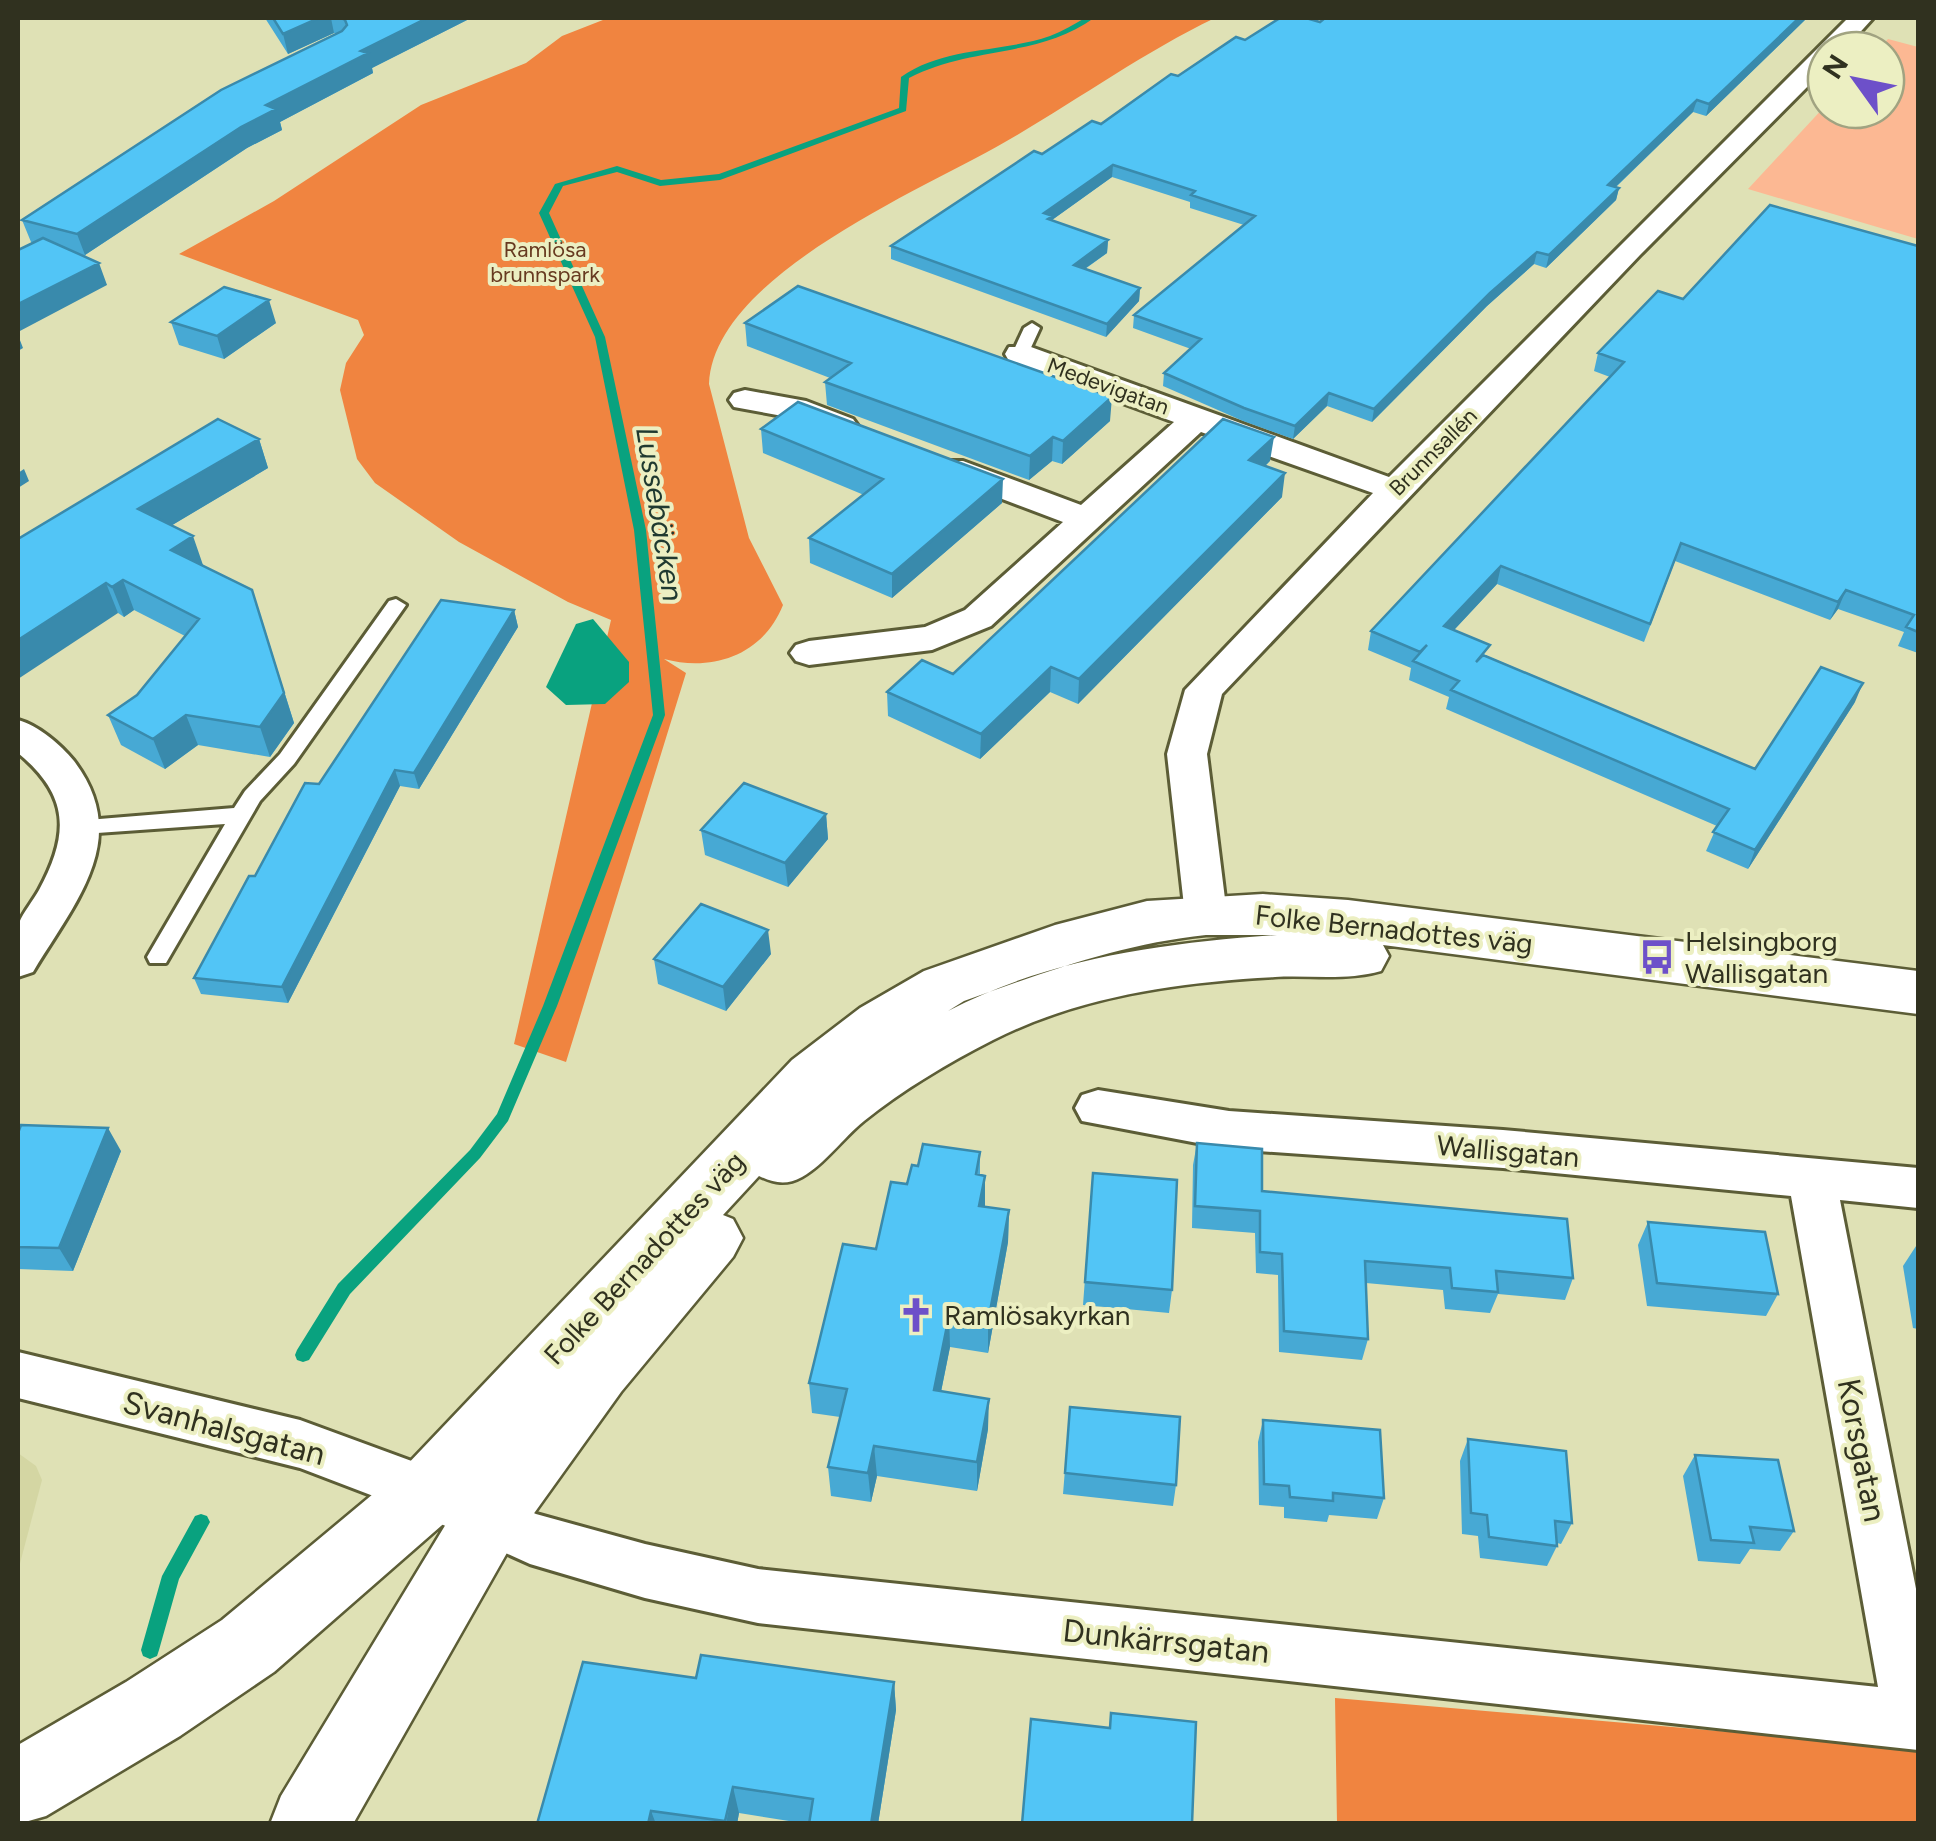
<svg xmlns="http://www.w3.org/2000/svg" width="1936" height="1841" font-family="Figtree,sans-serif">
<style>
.built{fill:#d4d6a3}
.green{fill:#fcb893}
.forest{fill:#f08440}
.water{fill:#09a27f}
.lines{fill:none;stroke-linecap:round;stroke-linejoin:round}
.stream{fill:#09a27f;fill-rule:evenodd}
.service-casing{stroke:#5c5d36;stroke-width:6}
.minor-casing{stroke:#5c5d36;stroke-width:6}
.tertiary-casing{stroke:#5c5d36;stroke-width:5}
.service{fill:#fff;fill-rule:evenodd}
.minor{fill:#fff;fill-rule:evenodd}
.tertiary{fill:#fff;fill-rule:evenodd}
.wall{fill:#47a9d4}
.shaded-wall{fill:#398aac}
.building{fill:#52c5f6;stroke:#398aac;stroke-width:2.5}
.labels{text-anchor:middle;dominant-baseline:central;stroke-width:8;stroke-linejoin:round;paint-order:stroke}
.far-park-label{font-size:22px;fill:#673a20;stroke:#ecefc2}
.far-street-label{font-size:22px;fill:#30311f;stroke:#ecefc2}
.street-label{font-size:28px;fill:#30311f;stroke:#ecefc2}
.poi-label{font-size:28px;fill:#30311f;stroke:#ecefc2;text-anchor:start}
.water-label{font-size:30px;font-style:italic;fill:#1f3930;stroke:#ecefc2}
.near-street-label{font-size:32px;fill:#30311f;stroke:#ecefc2}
</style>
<rect width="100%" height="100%" fill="#dfe1b5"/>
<!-- built -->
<path class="built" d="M18,1453l18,13 6,14 -24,91z"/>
<!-- green -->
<path class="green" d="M1888,39l30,8v192l-170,-50 78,-84v5h60v-60h-8z"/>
<!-- forest -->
<path class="forest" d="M608,18h607c-73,35 -140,84 -210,124 -83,48 -292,134 -296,242l40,154 34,67c-20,50 -70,67 -119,54l22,14 -120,389 -52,-18 97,-424 -43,-18 -109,-60 -84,-59 -18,-24 -17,-69 6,-27 18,-28 -6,-15 -179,-66 95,-53 147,-96 105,-42 36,-27z
M1335,1698l583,50v75h-581z"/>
<!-- water -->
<path class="water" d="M593,619l36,43v20l-24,22 -39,1 -20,-18 30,-63z"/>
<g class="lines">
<!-- stream -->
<path class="stream" d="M1085,18h9c-55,40 -124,28 -185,60l-3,33 -186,69 -60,6 -43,-14 -54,14 -14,27 56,124 41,193 19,185 -108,291 -49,115 -28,37 -130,136 -41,66 -6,2 -6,-2 -2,-5 2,-5 41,-66 132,-134 27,-36 46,-108 110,-291 -19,-185 -39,-193 -56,-124 16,-29 62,-18 44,14 58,-6 180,-66 2,-31c44,-31 100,-24 149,-41 13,-5 24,-12 35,-18z
M201,1514l6,2 3,6 -31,57 -20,71 -2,6 -7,3 -7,-3 -2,-6 21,-74 33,-60z"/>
<defs>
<path id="service" d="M1032,323l8,5 -12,26 -14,3 -2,-3 12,-26z
M396,599l10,6 -112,159 -34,37 -94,162h-16l-3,-6 78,-133 -142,10 -11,-8 3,-5 159,-13 11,-17 35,-37 109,-153z"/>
<path id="minor" d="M1848,18h25l-29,32h-18v18l-186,187 -418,439 -15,60 20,161 -6,11 -15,4 -15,-4 -6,-11 -18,-161 18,-64 188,-197 -172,-61 -210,194 -59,24 -123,15 -13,-4 -6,-8 6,-8 13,-4 116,-14 40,-17 98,-88 -124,-47 -5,-7 5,-7h24l118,44 93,-83 -165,-61 -4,-7 4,-7h22l358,130z
M745,390l61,11 47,18 5,7 -5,7 -11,3 -54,-19 -54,-10 -5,-7 5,-7z
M18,720c21,6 42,24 56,41 59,78 1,141 -41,211l-15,5c-1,-15 -5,-40 1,-54 5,-12 14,-22 20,-33 31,-57 30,-95 -21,-137z
M1098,1090l131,21 274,19 415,38v40l-78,-8 78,399v151l-1160,-127 -113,-25 -115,-34 -120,-54 -110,-42 -282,-70v-46l282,68 147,54 89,40 109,30 113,25 1120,118 -87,-491 -288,-28 -274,-19 -147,-28 -7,-13 7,-13z"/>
<path id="tertiary" d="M1263,894l85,6 570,71v43l-535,-69 6,11 -8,15c-35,10 -71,4 -106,6 -96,5 -195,19 -282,63 -45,23 -89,49 -129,81 -21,17 -39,43 -62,56 -16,9 -28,6 -43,-1l-36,39 10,4 10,19 -10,19 -112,135 -109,152 -159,280h-83l11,-28 168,-277 -175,153 -94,64 -134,80 -28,8v-79l108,-63 96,-62 181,-151 389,-409 68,-52 64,-37 131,-46 92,-24zM1206,935h71c-111,8 -229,23 -329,76l16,-10c81,-29 156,-57 242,-66z"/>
</defs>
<!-- service casing -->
<use href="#service" class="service-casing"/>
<!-- minor casing -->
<use href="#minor" class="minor-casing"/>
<!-- tertiary casing -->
<use href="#tertiary" class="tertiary-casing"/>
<!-- service -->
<use href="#service" class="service"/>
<!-- minor -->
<use href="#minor" class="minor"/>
<!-- tertiary -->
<use href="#tertiary" class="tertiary"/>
</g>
<!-- wall -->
<path class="wall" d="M265,18h206l-99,50 1,5 -93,49 2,8 -35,18 -162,107 22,30 -76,-43 -9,-22 315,-186 -3,-1 -46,21z
M1807,18l-101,98 -13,-4 -77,75 3,1 -3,12 -70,68 -12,-4 -47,42 -115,116 -45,-16 -34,33 -50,-18 -80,-35 1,-13 27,-24 -58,-21 1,-13 110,-90 -54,-17v-6l-78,-25 -60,43v1l56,19 -1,13 -22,16 55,19 -1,13 -33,36 -215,-78v-13l151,-92 59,-30 77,-48 67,-36 75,-18z
M1918,246v407l-20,-7 6,-14 -66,-23 -8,11 -155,-59 -31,81 -147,-58 -43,46 33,26 268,113 100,-67 -107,167 -42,-18 11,-25 -271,-117 3,-12 -40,-17 2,-12 -43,-18 3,-19 239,-254 -16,-6 4,-18 85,-54z
M171,322l105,1 -52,36 -45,-14z
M745,323l365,98 -48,43 -10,-3 -23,19 -202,-75 -2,-23 5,-4 -83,-32z
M761,429l241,74 -110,95 -82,-35 -1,-25 55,-43 -101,-42z
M259,439l9,29 -96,57 31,41 59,54 32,103 -24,34 -72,-12 -33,24 -44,-24 -13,-30 29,-20 48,-59 -51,-26 -10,7 -6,-4 -100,-74z
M1270,461l-5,5 17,31 -204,207 -28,-12 -70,67 -92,-43 -1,-24 66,-18z
M514,610l4,17 -99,162 -19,-3 -112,217 -87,-9 -7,-16 125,-194z
M826,814l2,25 -40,48 -83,-32 -4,-25z
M771,954l-45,57 -68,-27 -4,-25z
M18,1133l103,18 -48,120 -55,-2z
M1197,1143l65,48 311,87 -8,22 -67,-6 -8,19 -45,-4 -2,-19 -77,-7 2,56 -6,21 -83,-8 -1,-77 -22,-2 -1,-40 -63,-5 1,-63z
M980,1152v23l5,32 24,3 -1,32 -20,111 -38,-6 -9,45 47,37 -11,62 -100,-15 -6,26 -40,-6 -3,-29 12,-50 -28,-4 -3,-30 98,-199 11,-18z
M1093,1173l79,117 -3,23 -86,-8z
M1648,1222l130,72 -12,22 -119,-10 -9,-61z
M1918,1243v86l-5,-1 -10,-62z
M1070,1407l106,78 -3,21 -110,-12z
M1263,1420l121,78 -7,21 -48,-4 -2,7 -43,-4v-11l-25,-2 -1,-63z
M1468,1439l104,84 -11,21 -4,-1v3l-10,20 -67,-8 -2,-22 -16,-2 -2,-73z
M1695,1455l99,76 -14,20 -30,-2 -10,15 -42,-3 -15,-85z
M696,1678l198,4 2,28 -18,114h-70l-69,-11 -2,11h-200z"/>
<!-- shaded-wall -->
<path class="shaded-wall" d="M319,18h12l3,15 -46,21 -5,-20z
M427,18h44l-99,50 1,5 -93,49 2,8 -35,18 -162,107 -8,-21 189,-129 95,-54z
M1799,18h8l-101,98 3,-12z
M1697,100l-4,12 -88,85 3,-12z
M1113,165l-1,12 -60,43v9l-8,-16z
M1619,188l-3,12 -70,68 3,-13z
M1108,240l-1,13 -34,24 1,-12z
M1537,252l-3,12 -47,42 -115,116 2,-13 116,-116z
M99,263l8,22 -89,47v-28z
M1140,288l-1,13 -33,36 1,-13z
M269,300l7,23 -52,36 -7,-23z
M18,335l5,13 -5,3z
M1329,393l-2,13 -34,33 2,-13z
M1112,397l-2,24 -48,43 1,-23z
M1053,437l-1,24 -23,19 1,-24z
M1274,437l-4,24 -24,23 3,-24z
M259,439l9,29 -119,71 -11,-30z
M24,469l5,12 -11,7v-15z
M1285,473l-3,24 -204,207 1,-25z
M1003,479l-1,24 -110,95v-24z
M193,536l10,29 -22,15 -10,-30z
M1501,566l-4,18 -57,61 4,-19z
M123,580l11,30 -10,7 -12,-30z
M106,583l12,30 -100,66v-39z
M252,590l42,133 -24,34 -10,-30z
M1846,590l-8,19 -8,11 8,-18z
M514,610l4,17 -99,162 -5,-16z
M1051,667l-1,25 -70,67 1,-25z
M1863,683l-8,19 -107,167 7,-19z
M186,715l12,30 -33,24 -12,-30z
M395,770l5,16 -112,217 -6,-16z
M826,814l2,25 -40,48 -3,-24z
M768,930l3,24 -45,57 -3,-24z
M108,1128l13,23 -48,120 -14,-23z
M985,1176v32l-6,-2z
M1009,1210l-1,32 -20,111v-31z
M949,1316l1,31 -15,74 -1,-31z
M989,1399l-1,30 -11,62v-29z
M874,1446l3,30 -6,26 -3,-29z
M894,1682l2,28 -18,114h-7z
M733,1787l6,26 -2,11h-11z
M651,1811l5,13h-8z"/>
<!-- building -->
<path class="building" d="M273,18h46l-36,16z
M341,18h86l-66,33 7,2 -102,52 10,4 -35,18 -164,107 -55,-14 199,-130 121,-59 5,-6 -2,-5z
M1280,18h26l14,4 5,-4h474l-90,86 -12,-4 -89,85 11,3 -70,67 -12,-3 -47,41 -116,116 -45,-16 -34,33 -51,-18 -80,-35 37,-34 -67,-24 121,-99 -64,-21 4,-4 -82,-26 -69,48 9,3 -5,3 60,21 -34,25 66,23 -33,36 -216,-78 143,-95 8,3 50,-33 9,3 70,-50 7,2 58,-39 9,3z
M1770,205l148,41v386l-12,-5 8,-12 -68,-25 -8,12 -157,-59 -31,81 -149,-58 -57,60 46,19 -14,17 7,-7 272,114 66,-102 42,16 -108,167 -42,-18 16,-23 -278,-119 8,-9 -46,-20 14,-16 -7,7 -49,-21 253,-269 -26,-9 60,-62 25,8z
M43,238l56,25 -81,41v-54z
M798,286l314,111 -49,44 -10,-4 -23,19 -205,-74 26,-19 -106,-40z
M224,287l45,13 -52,36 -46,-14z
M798,402l205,77 -111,95 -83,-36 74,-59 -122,-50z
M218,419l41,20 -121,70 55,27 -22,14 81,40 32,103 -24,34 -74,-12 -33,24 -45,-24 29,-20 62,-76 -76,-39 -11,7 -6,-4 -88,57v-101z
M1223,419l51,18 -25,23 36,13 -206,206 -28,-12 -70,67 -94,-42 35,-32 31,14z
M441,600l73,10 -100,163 -19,-3 -113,217 -88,-9 55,-102h6l50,-93 14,1z
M744,783l82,31 -41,49 -84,-33z
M701,904l67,26 -45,57 -69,-28z
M21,1125l87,3 -49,120 -41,-1v-114z
M1197,1143l65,6v42l305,28 6,59 -77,-7 2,21 -46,-4 -2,-20 -85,-7 3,78 -84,-8 -2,-77 -22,-2v-41l-65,-5z
M923,1144l57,8 -4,22 9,2 -6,30 30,4 -21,112 -39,-6 -15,74 55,9 -12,63 -103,-16 -6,27 -40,-6 19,-78 -38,-6 34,-139 33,5 15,-67 16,2 5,-19 6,1z
M1093,1173l84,7 -5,110 -87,-8z
M1648,1222l117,10 13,62 -121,-11z
M1070,1407l110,10 -4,68 -111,-12z
M1263,1420l117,10 4,68 -51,-5v8l-43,-4 -1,-11 -25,-2z
M1468,1439l98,12 6,72 -17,-2 2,25 -68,-9 -2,-22 -16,-2z
M1695,1455l83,5 16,71 -44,-4 4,16 -43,-3z
M701,1655l193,27 -23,142h-62l4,-25 -80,-12 -8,34 -74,-10 -3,13h-111l46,-162 113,16z
M1111,1713l85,9 -4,102h-170l9,-105 79,9z"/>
<!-- icons -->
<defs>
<symbol id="bus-bare" viewBox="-9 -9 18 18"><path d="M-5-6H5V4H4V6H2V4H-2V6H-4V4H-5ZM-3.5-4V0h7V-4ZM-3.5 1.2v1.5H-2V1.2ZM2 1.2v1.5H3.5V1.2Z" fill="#6d50c9" stroke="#ecefc2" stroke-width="2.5" paint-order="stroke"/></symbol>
<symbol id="church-bare" viewBox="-9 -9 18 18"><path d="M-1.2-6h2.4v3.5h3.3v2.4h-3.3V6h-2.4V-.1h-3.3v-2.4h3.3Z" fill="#6d50c9" stroke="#ecefc2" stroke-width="2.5" paint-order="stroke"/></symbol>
</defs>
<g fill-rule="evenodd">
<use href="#bus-bare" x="1632" y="932" width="50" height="50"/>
<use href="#church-bare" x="891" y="1290" width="50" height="50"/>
</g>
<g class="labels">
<!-- far-park labels -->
<g class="far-park-label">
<text x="545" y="249">Ramlösa<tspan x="545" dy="25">brunnspark</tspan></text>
</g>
<!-- far-street labels -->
<g class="far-street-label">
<text transform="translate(1108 386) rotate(20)">Medevigatan</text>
<text transform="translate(1433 452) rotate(-45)">Brunnsallén</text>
</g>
<!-- street labels -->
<g class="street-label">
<text transform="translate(1394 929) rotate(6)">Folke Bernadottes väg</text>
<text transform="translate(1508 1151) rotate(5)">Wallisgatan</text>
<text transform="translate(644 1258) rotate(-47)">Folke Bernadottes väg</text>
</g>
<!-- poi labels -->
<g class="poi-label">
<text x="1685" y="941">Helsingborg<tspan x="1685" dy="32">Wallisgatan</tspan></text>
<text x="944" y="1315">Ramlösakyrkan</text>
</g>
<!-- water labels -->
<g class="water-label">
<text transform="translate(660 514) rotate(81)">Lussebäcken</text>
</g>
<!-- near-street labels -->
<g class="near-street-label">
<text transform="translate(224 1428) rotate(15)">Svanhalsgatan</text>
<text transform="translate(1862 1450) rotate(79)">Korsgatan</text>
<text transform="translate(1166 1641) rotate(6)">Dunkärrsgatan</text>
</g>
</g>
<!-- border -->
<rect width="1936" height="1841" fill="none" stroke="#30311f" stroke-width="40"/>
<!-- north arrow -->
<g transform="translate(1856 80) rotate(303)"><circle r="48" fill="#ecefc2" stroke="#a1a381" stroke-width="2.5"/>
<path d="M0-8L18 38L0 25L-18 38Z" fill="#6d50c9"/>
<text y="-15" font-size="28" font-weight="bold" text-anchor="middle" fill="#30311f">N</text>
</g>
</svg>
